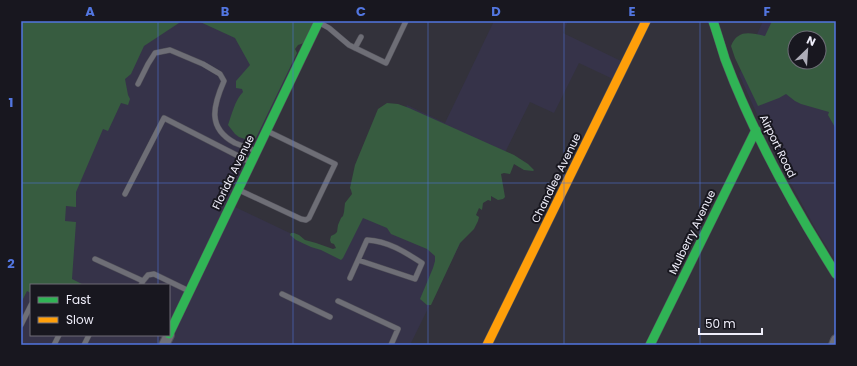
<svg xmlns="http://www.w3.org/2000/svg" width="857" height="366" font-family="Poppins,sans-serif">
<style>
.built{fill:#363349;fill-rule:evenodd}
.green{fill:#375c40;fill-rule:evenodd}
.lines{fill:none;stroke-linecap:round;stroke-linejoin:round}
.lane-casing{stroke:#52515a;stroke-width:6}
.street-casing{stroke:#52515a;stroke-width:12}
.fast-casing{stroke:#52515a;stroke-width:10}
.slow-casing{stroke:#52515a;stroke-width:10}
.lane{stroke:#6e6e76;stroke-width:5}
.street{stroke:#6e6e76;stroke-width:10}
.fast{stroke:#30b455;stroke-width:9}
.slow{stroke:#ff9f0a;stroke-width:9}
.grid{fill:none;stroke:#5276e0;stroke-width:1;stroke-opacity:0.55}
.labels{text-anchor:middle;dominant-baseline:central;stroke-width:4;stroke-linejoin:round;paint-order:stroke}
.street-label{font-size:11px;fill:#efeefa;stroke:#18171f}
.neatline{fill:none;stroke:#5276e0;stroke-width:1.5}
.grid-label{font-size:13px;text-anchor:middle;font-weight:bold;fill:#5276e0}
</style>
<rect width="100%" height="100%" fill="#33323b"/>
<!-- built -->
<path class="built" d="M148,21h72l77,36 -128,266v-38h-138v50h132l-5,10h-137v-56z
M494,21h74l-5,12 58,28 -8,18 -34,-16 -25,50 -24,-11 -120,243h-241l66,-138 101,48 71,-150 38,18z
M763,21h73v240l-18,-28 -27,-49 -27,-54 -25,-56zM795,38h24v24h-24z"/>
<!-- green -->
<path class="green" d="M21,21h161l-38,25 -13,28 -6,5 3,16 2,4 -2,6 -7,-2 -13,28 -5,-2 -27,63v15l-10,-1 -1,15 11,1 -4,57 12,6h-53v8l-4,-2 -6,12z
M198,21h116l-10,22 -6,2 -3,4 2,4 -43,89 -15,-5 -4,-3 -7,-9c4,-11 7,-25 15,-33l-1,-3 -6,-1v-7l14,-16 -15,-27z
M772,21h64v108l-8,-14 1,-3 -28,-8 -6,-3 -9,-7 -7,4 -21,8 -23,-48 -4,-12c7,-17 19,-13 34,-10zM795,38h24v24h-24z
M387,103l11,1 11,4 105,47 14,9 6,6 -1,1 -9,-1 -10,-6 -4,10 -6,-1 -3,1 4,23 -2,2 -5,1 -7,-4v5l-3,-1 -5,3 -1,7 -3,-2 -3,7 3,2 -1,4 -4,8 -14,14 -29,62h-4l-7,-6 13,-31 2,-7v-5l-8,-7 -36,-15 -4,-6 -24,-10 -20,40 -2,2 -20,-10 -10,-3 -15,-7 -6,-5 1,-2h3l5,2 6,5 11,3 17,6 3,-1 -2,-4 -3,-1 -1,-3 1,-4 4,-2 2,-2 1,-7 3,-7 2,-2 1,-4 1,-9 7,-9 -1,-4 -1,-2 5,-23 23,-56z"/>
<g class="lines">
<defs>
<path id="lane" d="M320,23l9,5 20,17 37,18 20,-42
M355,48l6,-11
M138,84l10,-20 7,-11 15,-3 33,14 17,10 4,7c-11,25 -17,47 11,62 7,3 14,5 21,8
M239,190l62,29 5,1 3,-2 26,-54 -68,-33
M125,194l39,-76 86,44
M95,259l48,22
M350,278l17,-38c21,1 38,12 55,23l-7,16 -57,-19
M141,285l2,-4 5,-6 6,-1 35,17
M282,294l48,23
M338,301l60,28 -7,16
M21,325l10,-20
M54,345l5,-10
M84,345l5,-10"/>
<path id="street" d="M164,345l5,-10
M834,345l2,-5"/>
<path id="fast" d="M713,21c4,12 8,25 12,38 28,75 68,147 111,215
M169,334l150,-313
M650,345l106,-215"/>
<path id="slow" d="M487,345l159,-324"/>
</defs>
<!-- lane casing -->
<use href="#lane" class="lane-casing"/>
<!-- street casing -->
<use href="#street" class="street-casing"/>
<!-- fast casing -->
<use href="#fast" class="fast-casing"/>
<!-- slow casing -->
<use href="#slow" class="slow-casing"/>
<!-- lane -->
<use href="#lane" class="lane"/>
<!-- street -->
<use href="#street" class="street"/>
<!-- fast -->
<use href="#fast" class="fast"/>
<!-- slow -->
<use href="#slow" class="slow"/>
</g>
<!-- grid -->
<path class="grid" d="M158,21v264M293,21v324M428,21v324M564,21v324M700,21v324M21,183h815M158,335v10"/>
<g class="labels">
<!-- street labels -->
<g class="street-label">
<text transform="translate(778 146) rotate(64)">Airport Road</text>
<text transform="translate(233 172) rotate(-64)">Florida Avenue</text>
<text transform="translate(556 178) rotate(-64)">Chandlee Avenue</text>
<text transform="translate(692 232) rotate(-64)">Mulberry Avenue</text>
</g>
</g>
<!-- border -->
<rect width="857" height="366" fill="none" stroke="#18171f" stroke-width="44"/>
<!-- legend -->
<rect x="30" y="284" width="140" height="52" fill="#18171f" stroke="#6e6d77"/>
<rect x="38" y="297" width="20" height="6" fill="#30b455" stroke="#6e6d77"/>
<text x="66" y="304" font-size="12" fill="#efeefa">Fast</text>
<rect x="38" y="317" width="20" height="6" fill="#ff9f0a" stroke="#6e6d77"/>
<text x="66" y="324" font-size="12" fill="#efeefa">Slow</text>
<!-- north arrow -->
<g transform="translate(807 50) rotate(25)"><circle r="19" fill="#18171f" stroke="#6e6d77"/>
<path d="M0-3L7 15L0 10L-7 15Z" fill="#adacb7"/>
<text y="-6" font-size="11" font-weight="bold" text-anchor="middle" fill="#efeefa">N</text>
</g>
<!-- scale -->
<path d="M699 328v6h63v-6" fill="none" stroke="#efeefa" stroke-width="2"/>
<text x="705" y="328" font-size="12" fill="#efeefa" stroke="#18171f" stroke-width="3" paint-order="stroke">50 m</text>
<rect x="22" y="22" width="813" height="322" class="neatline"/>
<g class="grid-label">
<text x="90" y="16">A</text>
<text x="225" y="16">B</text>
<text x="361" y="16">C</text>
<text x="496" y="16">D</text>
<text x="632" y="16">E</text>
<text x="767" y="16">F</text>
<text x="11" y="107">1</text>
<text x="11" y="268">2</text>
</g>
</svg>
